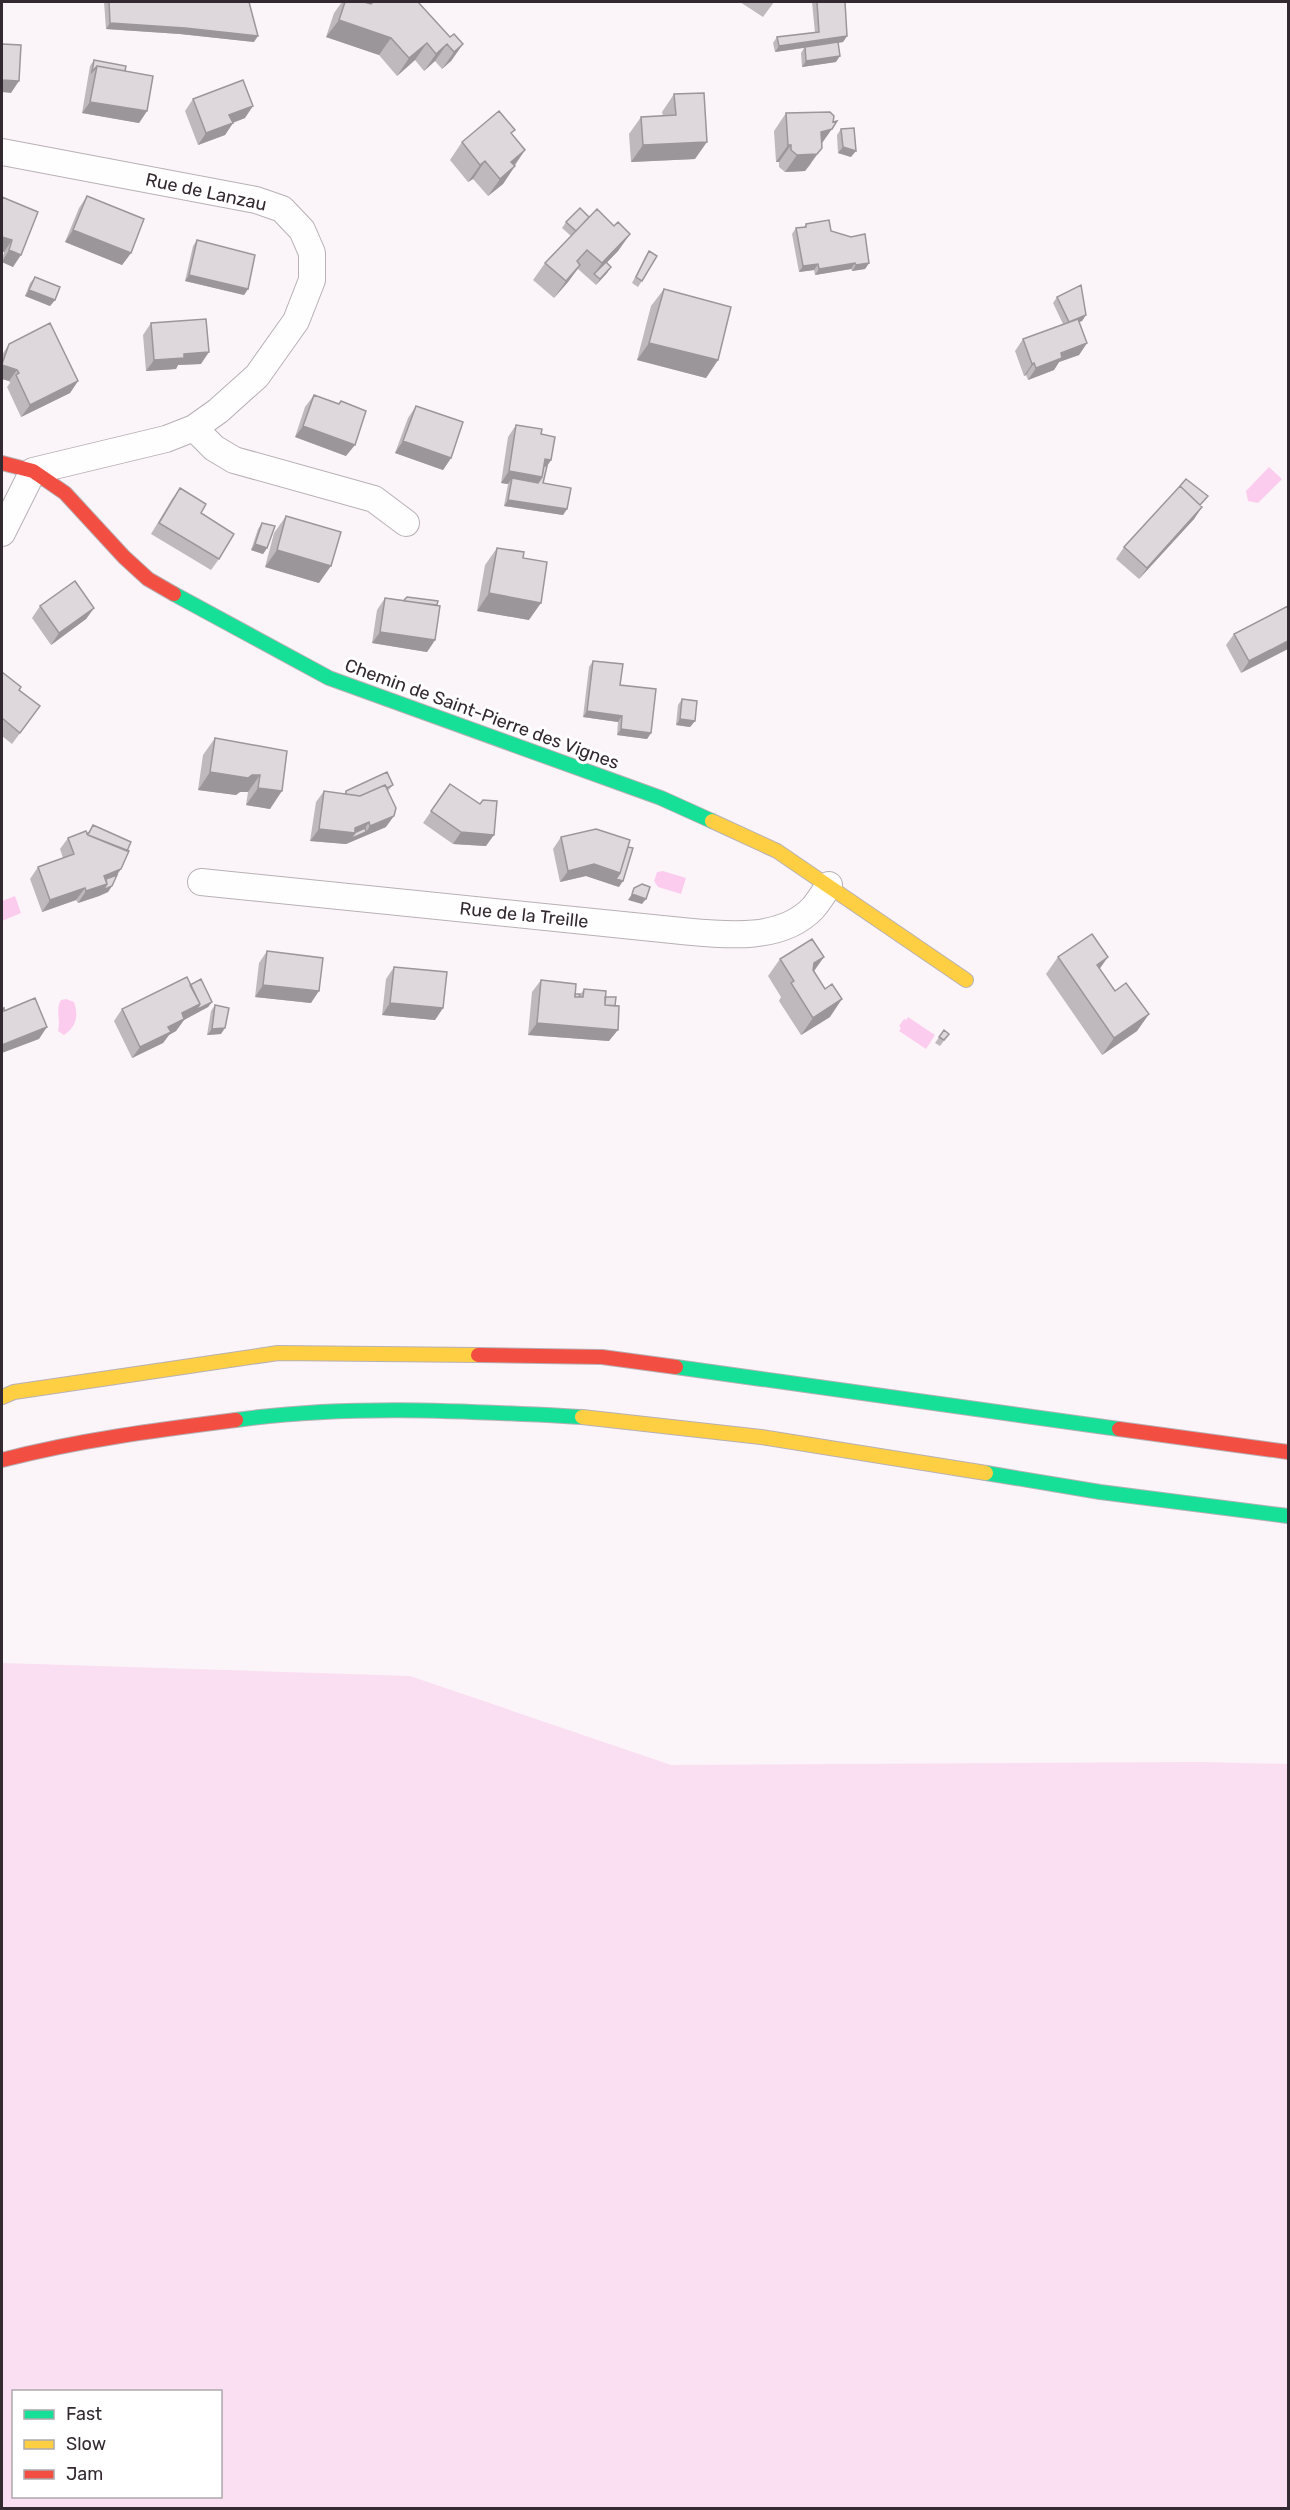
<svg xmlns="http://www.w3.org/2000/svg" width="1290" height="2510" font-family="Rubik,sans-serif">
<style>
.green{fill:#fadef2;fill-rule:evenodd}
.water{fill:#fcccee}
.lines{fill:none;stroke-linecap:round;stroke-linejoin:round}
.street-casing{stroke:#b7b0b5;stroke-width:28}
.fast-casing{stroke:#b7b0b5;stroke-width:16}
.slow-casing{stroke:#b7b0b5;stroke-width:16}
.jam-casing{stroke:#b7b0b5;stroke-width:16}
.street{stroke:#fefefe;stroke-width:26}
.fast{stroke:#16e098;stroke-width:14}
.slow{stroke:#ffcf43;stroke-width:14}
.jam{stroke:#f24e42;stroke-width:14}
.wall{fill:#bfb9bd}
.shaded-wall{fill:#9b969a}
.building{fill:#ded7dc;stroke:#9b969a;stroke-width:1.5}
.labels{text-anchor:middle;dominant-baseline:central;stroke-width:6;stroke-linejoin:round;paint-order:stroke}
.street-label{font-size:18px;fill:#332930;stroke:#fff}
</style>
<rect width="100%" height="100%" fill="#fbf5f9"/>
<!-- green -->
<path class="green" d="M2,1663l408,13 261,89 527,-3 90,2v744h-1286zM14,2392h206v104h-206z"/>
<!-- water -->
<path class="water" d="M1269,467l13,12 -24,24 -10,-2 -2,-10z
M663,871l23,7 -5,16 -23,-7 -4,-6 3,-9z
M15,896l6,17 -19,8v-20z
M66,999l8,3c5,14 2,25 -10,33l-6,-4c3,-11 -3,-22 3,-31z
M908,1017l27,18 -9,14 -27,-18 2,-3 -2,-2 5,-7 2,1z"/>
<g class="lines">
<defs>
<path id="street" d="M2,152l254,48 26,9 20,21 10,23v27l-16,41 -39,55 -39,35 -24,17 -28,11 -133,32 -31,62
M194,428l20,20 20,12 140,39 32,24
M201,882l481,49c42,4 99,11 131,-23 6,-7 11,-15 16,-23"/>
<path id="fast" d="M174,594l155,84 332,120 51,23
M676,1367l443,62
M236,1420c114,-16 230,-9 346,-3
M986,1473l114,19 188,24"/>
<path id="slow" d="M712,821l65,30 189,129
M2,1397l12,-5 264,-39 200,2
M582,1417l179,20 225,36"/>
<path id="jam" d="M2,463l31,8 32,22 59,64 24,22 26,15
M478,1355l124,2 74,10
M1119,1429l169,23
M2,1460c77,-20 155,-30 234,-40"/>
</defs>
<!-- street casing -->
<use href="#street" class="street-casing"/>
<!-- fast casing -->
<use href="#fast" class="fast-casing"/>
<!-- slow casing -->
<use href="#slow" class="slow-casing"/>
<!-- jam casing -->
<use href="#jam" class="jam-casing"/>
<!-- street -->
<use href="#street" class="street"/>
<!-- fast -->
<use href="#fast" class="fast"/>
<!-- slow -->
<use href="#slow" class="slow"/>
<!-- jam -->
<use href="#jam" class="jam"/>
</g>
<!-- wall -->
<path class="wall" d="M104,2h145l5,40 -74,-8 -74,-5z
M342,2h22l86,35 13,7 -12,17 -9,8 -7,-8 -11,10 -9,-11 -18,16 -18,-21 -53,-18 8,-24z
M740,2h34l-11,15z
M812,2h33l2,34 -4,6 -5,1 -2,19 -34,5 -1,-14 3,-5 -29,4 -2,-9 4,-6 38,-4z
M94,60l31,11 22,40 -8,12 -57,-10 8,-47z
M674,94l21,65 -64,3 -2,-28 12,-17 22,-1 -1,-4z
M193,99l52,19 -12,5 -8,12 -27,10 -13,-34z
M786,113l36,31 -12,21 -5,6 -20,1 -6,-5v-5h-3l-2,-31z
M841,129l10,28 -13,-4 -1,-18z
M512,134l13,16 -22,34 -15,12 -15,-17 -5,3 -18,-22 12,-18z
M87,196l44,57 -9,12 -57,-23 14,-34z
M2,197l36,15 -25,55 -11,-5 2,-10 -2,-1z
M589,217l25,9 16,8 -12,17 -12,12 5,4 -4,6 -11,12 -18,-16 -10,13 -14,16 -21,-18 12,-17 26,-27 -9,-8 4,-6z
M806,224l25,7 38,32 -4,6 -13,2 -1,-2 -36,6 -1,-5 -15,2 -7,-38 4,-6 8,-1z
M197,240l51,49 -4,6 -59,-14 8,-35z
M649,251l-7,30 -4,6 -6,-4 13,-26z
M35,277l20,23 -5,6 -25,-10 5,-13z
M664,289l54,71 -12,18 -69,-18 14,-54z
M1057,297l29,18 -4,6 -3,1 8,21 -8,12 -20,7 -5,8 -26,10 -2,-5 -2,1 -9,-25 8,-12 40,-15 -10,-21z
M151,323l50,41 -23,1 -2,4 -30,2 -3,-36z
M9,344l69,37 -8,12 -49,24 -14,-30 3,-4 -1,-2 -7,-2v-24z
M314,395l24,9 3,-3 5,55 -51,-19 10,-30z
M416,406l35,52 -8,12 -48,-17 13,-35z
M516,425l25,9 10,26 -4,6 -4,17 24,26 -4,6 -59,-9 4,-22 -7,-1 7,-46z
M180,488l21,25 18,46 -8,11 -60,-36 21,-35z
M1208,496l-8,9 2,2 -8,12 -55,60 -23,-20 8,-12z
M286,516l33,67 -54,-16 9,-34z
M262,523l5,25 -4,6 -12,-4 7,-21z
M497,548l32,72 -52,-9 8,-46z
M385,598l18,2 2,-1 30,41 -8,12 -55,-9 5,-33z
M40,606l54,2 -8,11 -35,26 -19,-27z
M1288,606l-47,67 -15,-28 8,-11z
M593,661l27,24 31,48 -4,6 -30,-4 1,-13 -35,-5 6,-50z
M2,672l17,18 13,27 -20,27 -10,-8z
M682,699l13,22 -5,6 -14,-2 2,-20z
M215,738l72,13 -17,58 -24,-4 2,-13h-8l-4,3 -38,-5 5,-35z
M450,784l36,62 -33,-2 -30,-21z
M393,785l-5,6 -2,36 -40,17 -36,-3 6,-39 8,-11 20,3 2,-3z
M93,825l24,50 -5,11 -4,6 -9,4 -21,7 -2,-3 -34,12 -12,-33 8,-12 25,-9 -3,-9 8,-11 19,-4z
M561,837l58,50 -33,-11 -26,6 -7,-33z
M267,951l44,52 -56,-6 4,-34z
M1058,957l42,12 15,22 34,23 -12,17 -35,24 -56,-81z
M780,959l34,12 16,46 -29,18 -22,-34 2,-4 -13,-21z
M394,967l49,41 -8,12 -53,-5 4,-36z
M541,980l34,14 5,1 4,-6 21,8 4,44 -81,-6 4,-43z
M190,985l22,17 -4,5 -24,13 -8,11 -7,4 -6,8 -31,15 -18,-37 8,-12z
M215,1005l6,29 -14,1 4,-24z
M944,1030l5,4 -9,12 -5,-3z"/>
<!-- shaded-wall -->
<path class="shaded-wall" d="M339,20l52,18 -12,17 -53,-18z
M110,23l75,5 73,8 -4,6 -74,-8 -74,-5z
M847,36l-4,6 -68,10 4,-6z
M427,43l-12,17 -18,16 12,-18z
M447,44l-12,17 -11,10 12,-17z
M463,44l-12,17 -9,8 12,-17z
M840,56l-4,6 -34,5 4,-6z
M2,80l17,1 -8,12 -9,-1z
M90,102l57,9 -8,12 -57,-10z
M253,106l-8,12 -24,9 8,-12z
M233,123l-8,12 -27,10 8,-12z
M832,129l-12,17 1,-14z
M707,142l-12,17 -64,3 12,-17z
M788,145h3l-12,17h-3z
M843,147l13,4 -5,6 -13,-4z
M822,148l-17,23 -20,1 12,-17z
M525,150l-12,17 -2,-5z
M485,161l-12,18 -5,3 12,-17z
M515,166l-12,18 -15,12 12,-17z
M73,230l58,23 -9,12 -57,-23z
M630,234l-12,17 -23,24 -1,-1 8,-11z
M2,237l10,3 -8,12 -2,-1z
M9,250l12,5 -8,12 -11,-5z
M855,263l-4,6 -36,6 4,-6z
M869,263l-4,6 -13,2 4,-6z
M818,264l-4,6 -15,2 4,-6z
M580,265l-12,17 -14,16 12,-17z
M611,267l-4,6 -11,12 4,-6z
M189,275l59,14 -4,6 -59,-14z
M29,290l26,10 -5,6 -25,-10z
M1086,315l-4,6 -17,7 4,-6z
M649,343l69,17 -12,18 -69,-18z
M1087,343l-8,12 -20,7 -5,8 -26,10 8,-12 25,-15z
M209,352l-8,12 -23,1 -2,4 -30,2 8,-11 30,-6z
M1034,363l-8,12 -2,1 8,-12z
M2,365l15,5 -8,11 -7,-2z
M78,381l-8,12 -49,24 9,-12z
M303,426l52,19 -9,11 -51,-19z
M403,441l48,17 -8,12 -48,-17z
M545,459l6,1 -8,12z
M509,471l33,6 -8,11 -22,-10 -4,6 -7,-1z
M508,500l59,9 -4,6 -59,-9z
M1202,507l-8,12 -55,60 8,-11z
M255,544l12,4 -4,6 -12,-4z
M277,550l54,16 -12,17 -54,-16z
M489,593l52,10 -12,17 -52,-9z
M94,608l-8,11 -35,26 8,-12z
M380,632l55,8 -8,12 -55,-9z
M1288,641v8l-47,24 8,-12z
M587,711l35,5 -4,6 -35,-5z
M680,719l15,2 -5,6 -14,-2z
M621,729l30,4 -4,6 -30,-4z
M210,772l42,3h8l-12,17h-8l-4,3 -38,-5z
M258,788l24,3 -12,18 -24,-4z
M394,816l-8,11 -40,17 -36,-3 9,-12 36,-1 14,-6 -8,12 5,-2 4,-6z
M461,832l33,3 -8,11 -33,-2z
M594,864l26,9 3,8 -4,6 -33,-11 -26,6 8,-11z
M121,869l-8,12 -11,4 2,-9z
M107,884l-8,12 -21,7 8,-12z
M112,886l-4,6 -9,4 4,-6z
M85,888l-9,12 -34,12 8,-12z
M632,894l14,5 -4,5 -14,-4z
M824,957l-12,17 2,-11z
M1108,957l-12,17 1,-9z
M263,985l56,6 -8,12 -56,-6z
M842,999l-12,18 -29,18 12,-17z
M212,1002l-4,5 -24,13 -8,11 -7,4 -6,8 -31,15 8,-11 28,-20 14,-14 18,-9z
M390,1003l53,5 -8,12 -53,-5z
M1149,1014l-12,17 -35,24 12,-17z
M537,1023l81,7 -9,11 -81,-6z
M47,1027l-8,12 -37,14v-8z
M225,1028l-4,6 -14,1 5,-6z"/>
<!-- building -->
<path class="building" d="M109,2h140l9,34 -73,-8 -75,-5z
M345,2h19l7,2 2,-2h45l32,35 4,-3 9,10 -9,8 -7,-8 -11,10 -9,-11 -18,15 -18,-20 -52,-18z
M817,2h28l2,34 -68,10 -2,-9 42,-5z
M838,42l2,14 -34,5 -1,-14z
M2,44l19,1 -2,36 -17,-1z
M94,60l32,6 -1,5 -28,-5 -5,6z
M97,66l56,10 -6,35 -57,-9z
M243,80l10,26 -24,9 4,8 -27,10 -13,-34z
M704,93l3,49 -64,3 -2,-28 35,-2 -2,-21z
M499,111l16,19 -4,3 14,17 -14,12 4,4 -15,13 -15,-18 -5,4 -18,-23z
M830,112l4,4 -1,6 4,-1 -5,8 -11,3 1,16 -5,6 -20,1 -6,-5v-5h-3l-2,-32z
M854,128l2,23 -13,-4 -2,-18z
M87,196l57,23 -13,34 -58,-23z
M2,197l36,15 -17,43 -12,-5 3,-10 -10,-3z
M580,208l9,9 -13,14 -10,-9z
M597,209l17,17 4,-4 12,12 -28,29 -15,-13 -10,11 3,4 -14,16 -21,-18z
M829,220l2,11 20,6 14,-3 4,29 -13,2 -1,-2 -36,6 -1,-5 -15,2 -7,-38 10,-1v-3z
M197,240l58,15 -7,34 -59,-14z
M649,251l8,5 -15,25 -6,-4z
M606,262l5,5 -11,12 -6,-5z
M35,277l25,10 -5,13 -26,-10z
M1081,285l5,30 -17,7 -12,-25z
M664,289l67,18 -13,53 -69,-17z
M206,319l3,33 -25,2v4l-30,2 -3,-37z
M1078,319l9,24 -26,10 1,5 -26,10 -2,-5 -2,1 -9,-25z
M50,323l28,58 -48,24 -14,-30 3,-2 -2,-3 -15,-5v-1l7,-20z
M314,395l25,9 2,-3 25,10 -11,34 -52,-19z
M416,406l47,16 -12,36 -48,-17z
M516,425l26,4 -1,5 14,3 -4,23 -6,-1 -3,18 -33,-6z
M544,466h3l-4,17 28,5 -4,21 -59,-9 4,-22 26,5 4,-6z
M1186,479l22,17 -8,9 -20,-19z
M1180,486l22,21 -55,61 -23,-21z
M180,488l26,16 -5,9 33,21 -15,25 -60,-36z
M286,516l55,16 -10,34 -54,-16z
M262,523l13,3 -8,22 -12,-4z
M497,548l27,4 -1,6 24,4 -6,41 -52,-10z
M75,581l19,27 -35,25 -19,-27z
M407,597l31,4 -1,4 -33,-4 1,-2z
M385,598l55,8 -5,34 -55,-8z
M1288,606v35l-39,20 -15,-27z
M593,661l30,3 -3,21 36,4 -5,44 -30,-4 1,-13 -35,-5z
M2,672l19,15 -2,3 21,16 -20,27 -18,-15z
M682,699l15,2 -2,20 -15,-2z
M215,738l72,13 -5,40 -24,-3 2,-13h-8l-4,3 -38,-6z
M387,772l6,13 -6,3 -2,-3 -25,11 -14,-2v-3z
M450,784l30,20 3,-4 14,1 -3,34 -33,-3 -30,-21z
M385,785l11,23 -2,8 -24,10 -1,-4 -14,6v5l-36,-4 5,-38 36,5z
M93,825l38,17 -4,9 -39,-16 -1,-1 2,-1z
M365,828l1,4 -16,7 5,-6h-1z
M596,829l34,11 -10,33 -26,-9 -26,7 -7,-34z
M86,831l2,4 41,16 -8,18 -17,7 3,8 -21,7 -1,-3 -35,12 -12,-33 36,-13 -6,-16z
M628,847l5,1 -10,33 -7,-2 4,-6z
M117,875l-5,11 -9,4 4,-6 -1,-5z
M642,884l8,3 -4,12 -14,-5 2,-6z
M1092,934l16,23 -11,8 18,26 11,-8 23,31 -35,24 -56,-81z
M812,939l12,18 -10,6 -1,7 12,19 7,-5 10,15 -29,19 -22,-35 3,-2 -14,-22z
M267,951l56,7 -4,33 -56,-6z
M394,967l53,5 -4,36 -53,-5z
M187,977l13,27 -18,9 2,6 -16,8 3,5 -31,15 -18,-38z
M201,979l11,23 -16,8 4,-6 -10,-19z
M541,980l35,4 -1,13h8l1,-8 22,2 -1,14 14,1 -1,24 -81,-7z
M575,994h5l-1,3h-4z
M605,997h11l-1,9 -10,-1z
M35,998l12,29 -45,18v-36l2,-1v3z
M215,1005l14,3 -4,20 -13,1z
M944,1030l5,4 -5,6 -5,-3z"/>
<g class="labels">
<!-- street labels -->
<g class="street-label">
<text transform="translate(206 192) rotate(12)">Rue de Lanzau</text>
<text transform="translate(482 714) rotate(20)">Chemin de Saint-Pierre des Vignes</text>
<text transform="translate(524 915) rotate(6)">Rue de la Treille</text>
</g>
</g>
<!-- border -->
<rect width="1290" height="2510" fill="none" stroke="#332930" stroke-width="6"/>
<!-- legend -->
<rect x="12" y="2390" width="210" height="108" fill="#ffffff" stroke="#ada9ac" stroke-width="1.5"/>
<rect x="24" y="2410" width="30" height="9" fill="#16e098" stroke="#ada9ac" stroke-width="1.5"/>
<text x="66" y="2420" font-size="18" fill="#332930">Fast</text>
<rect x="24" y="2440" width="30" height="9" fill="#ffcf43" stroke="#ada9ac" stroke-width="1.5"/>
<text x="66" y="2450" font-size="18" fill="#332930">Slow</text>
<rect x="24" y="2470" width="30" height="9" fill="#f24e42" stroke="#ada9ac" stroke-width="1.5"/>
<text x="66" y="2480" font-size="18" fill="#332930">Jam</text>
</svg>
